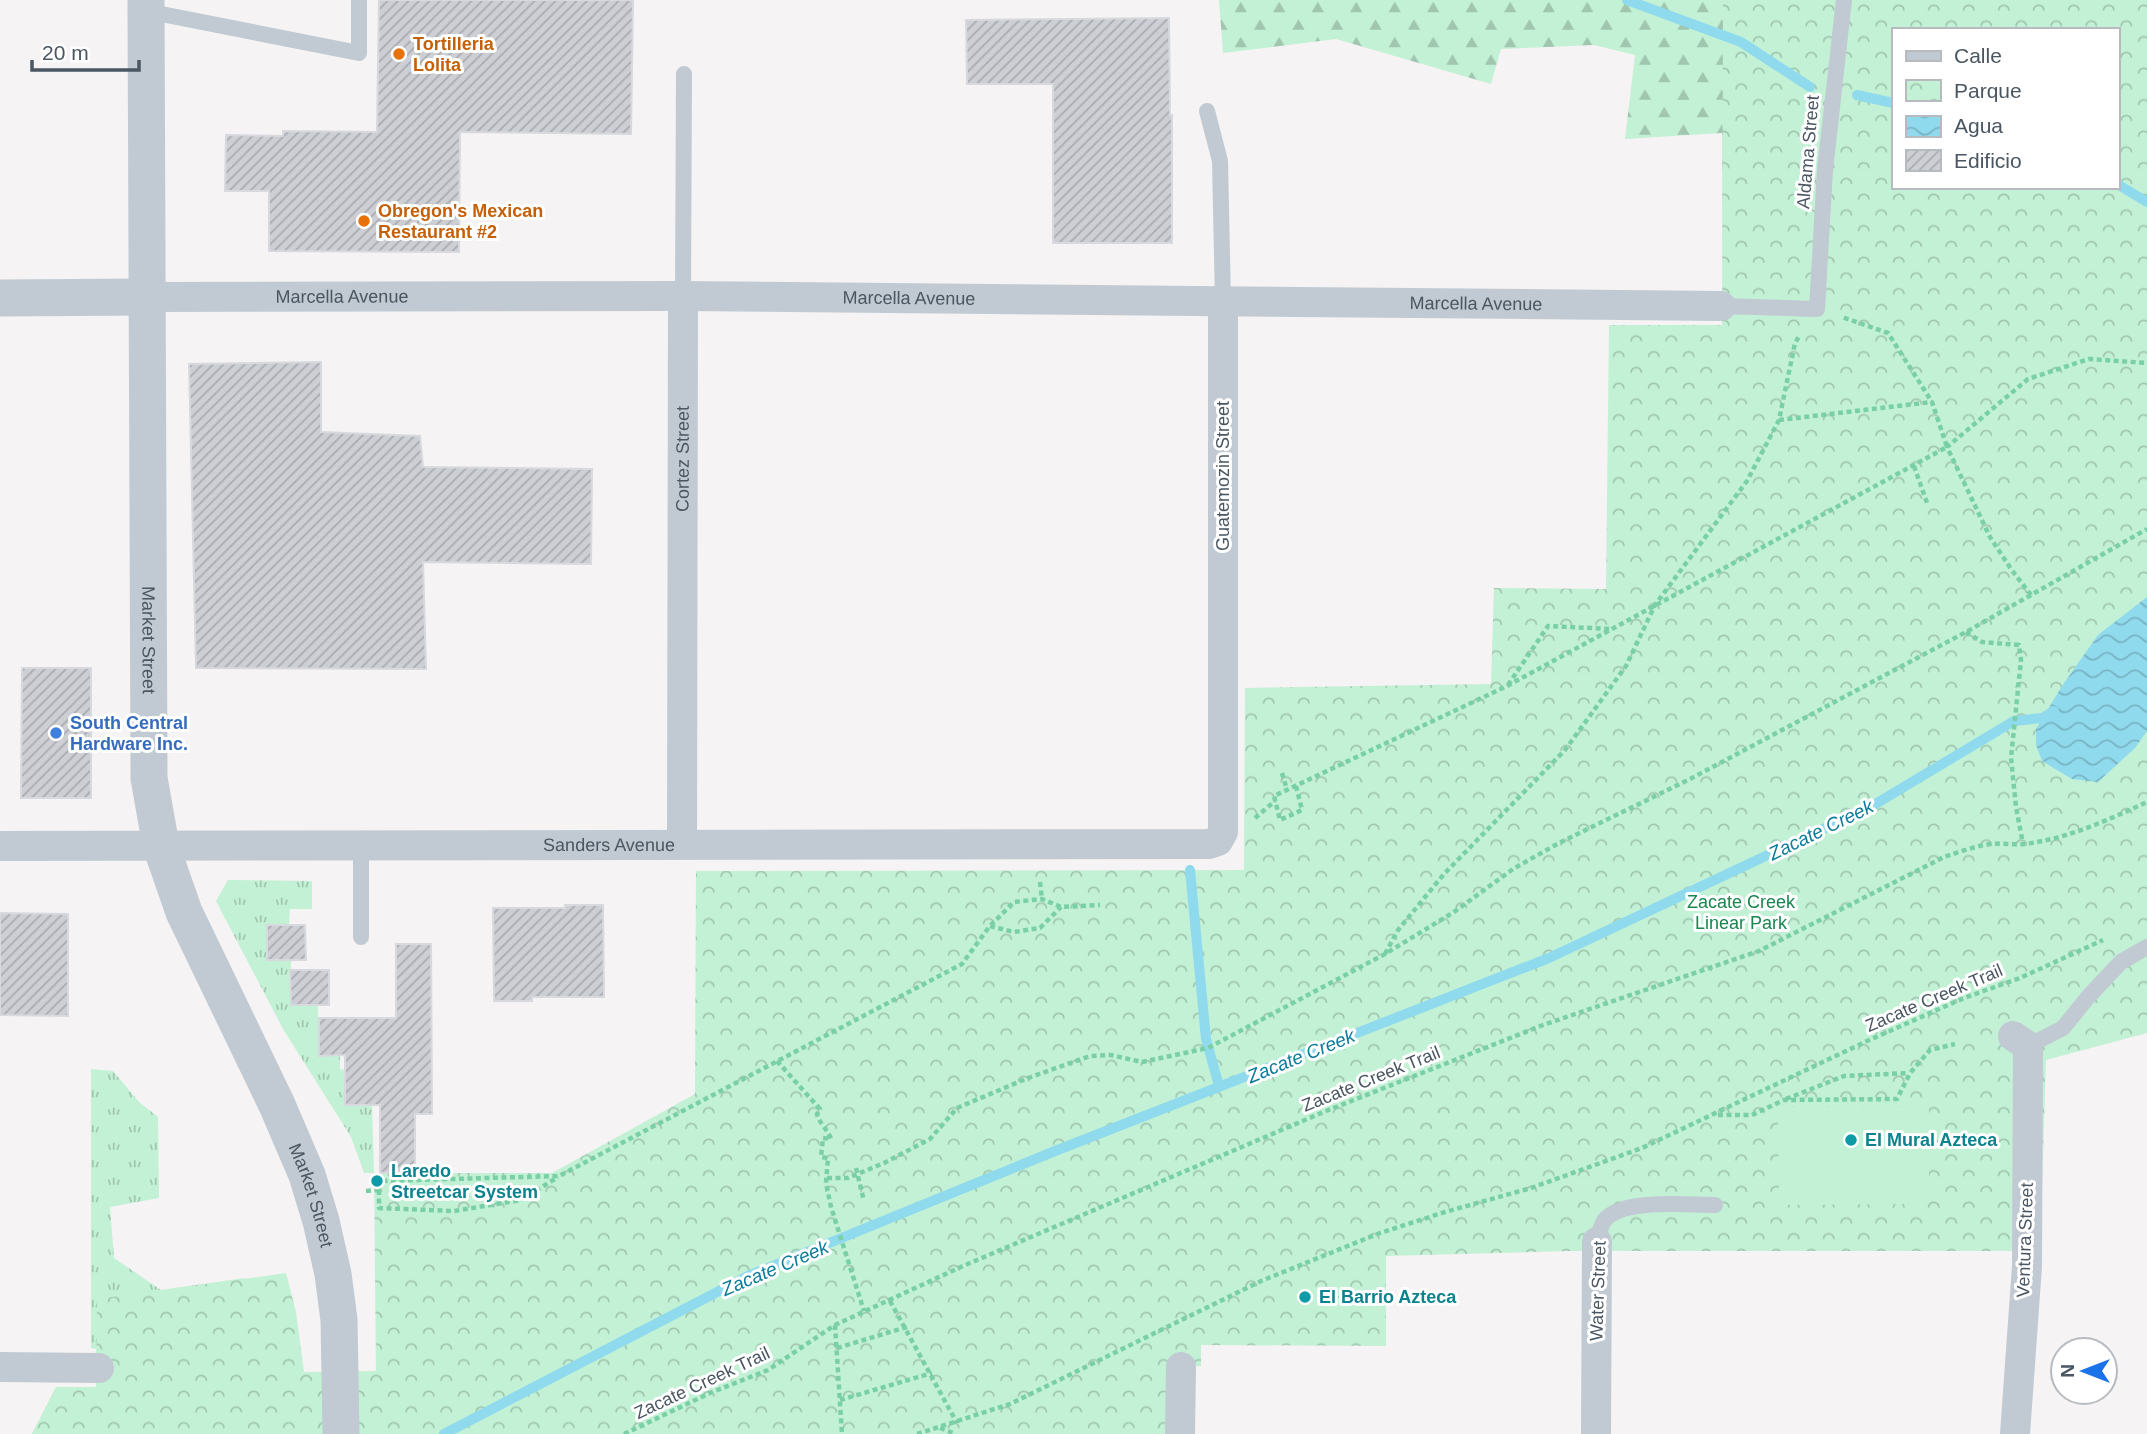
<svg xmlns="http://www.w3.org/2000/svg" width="2147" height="1434" font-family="Arial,sans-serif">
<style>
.grass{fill:url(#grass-tufts)}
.forest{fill:url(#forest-firs)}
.park{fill:url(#park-crowns);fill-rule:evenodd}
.garden{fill:#c3f1d5}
.water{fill:url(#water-waves)}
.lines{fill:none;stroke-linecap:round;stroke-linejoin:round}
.stream{stroke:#90daee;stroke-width:10}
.building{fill:url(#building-hatch);stroke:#d7d9de;stroke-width:2}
.path{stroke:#7ad0a6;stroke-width:4.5;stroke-dasharray:5 3.5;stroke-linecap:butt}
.service{stroke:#c1cad2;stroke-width:16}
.minor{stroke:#c1cad2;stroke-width:30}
.tertiary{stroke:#c1cad2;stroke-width:37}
.food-dot{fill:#e8710a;stroke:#fff;stroke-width:2.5}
.shop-dot{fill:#3f7fe0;stroke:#fff;stroke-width:2.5}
.culture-dot{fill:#0f9aa8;stroke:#fff;stroke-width:2.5}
.labels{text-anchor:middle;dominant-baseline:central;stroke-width:6;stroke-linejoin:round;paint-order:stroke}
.food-label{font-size:18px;font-weight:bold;fill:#c56008;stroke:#fff;text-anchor:start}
.street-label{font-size:18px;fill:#4a5661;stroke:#fff}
.shop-label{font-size:18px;font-weight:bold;fill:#366cbe;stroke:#fff;text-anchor:start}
.park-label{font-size:18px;fill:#17864f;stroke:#fff}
.culture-label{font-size:18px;font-weight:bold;fill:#0d838f;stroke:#fff;text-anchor:start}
.water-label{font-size:19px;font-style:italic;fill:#0c7c9b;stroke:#fff}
</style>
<defs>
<pattern id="grass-tufts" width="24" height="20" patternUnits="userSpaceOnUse" patternTransform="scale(1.75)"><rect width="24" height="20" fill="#c3f1d5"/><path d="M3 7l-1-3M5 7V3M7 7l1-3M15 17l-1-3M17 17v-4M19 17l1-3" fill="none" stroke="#a0c6b0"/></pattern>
<pattern id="forest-firs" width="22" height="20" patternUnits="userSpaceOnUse" patternTransform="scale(1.75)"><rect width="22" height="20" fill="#c3f1d5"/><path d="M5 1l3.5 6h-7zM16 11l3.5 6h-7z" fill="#a0c6b0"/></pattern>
<pattern id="park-crowns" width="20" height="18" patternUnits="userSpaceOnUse" patternTransform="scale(1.75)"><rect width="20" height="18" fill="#c3f1d5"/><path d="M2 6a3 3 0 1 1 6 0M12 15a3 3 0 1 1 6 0" fill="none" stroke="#a0c6b0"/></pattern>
<pattern id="water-waves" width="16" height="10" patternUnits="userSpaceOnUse" patternTransform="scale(1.75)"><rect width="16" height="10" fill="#90daee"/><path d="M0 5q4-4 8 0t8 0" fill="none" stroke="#78b4c4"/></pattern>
<pattern id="building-hatch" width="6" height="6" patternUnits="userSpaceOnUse" patternTransform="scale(1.75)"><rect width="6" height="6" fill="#cdcfd5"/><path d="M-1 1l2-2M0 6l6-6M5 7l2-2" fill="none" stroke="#a8abb0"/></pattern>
</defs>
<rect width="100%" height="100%" fill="#f5f3f3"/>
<!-- grass -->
<path class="grass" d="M228,880l84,1v28h-22l-1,16h-22v34l24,1v45h27l1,50h21v14l5,1v35h27l2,68h-10l-13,-36 -68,-108 -67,-128z
M91,1069l22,2 26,31 19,15 1,81 -49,9 4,51 47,32 84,-12 -213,156 24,-47h40v-38l-5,-1z"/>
<!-- forest -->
<path class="forest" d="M1219,0h601l-97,278 -1,-145 -97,6 10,-84 -41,-10 -93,4 -10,35 -155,-45 -113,14z"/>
<!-- park -->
<path class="park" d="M1723,0h424v1033l-101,27 -6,191h-471l-183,5v90l-185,-1v21h-33l-1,68h-1135l24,-47h40l1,-88 189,-26 10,39 8,60 72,-1 -2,-198h178l143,-79 1,-223 548,-1 1,-182 246,-4 3,-96 112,1 3,-264h113zM1893,30h224v157h-224z"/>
<!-- garden -->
<path class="garden" d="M1778,1107h151v97l-150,1z"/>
<!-- water -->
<path class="water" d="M2147,597v134l-12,17 -37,34 -26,-3 -30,-18 -6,-16v-16l26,-43 36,-51z"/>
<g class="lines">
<!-- stream -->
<path class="stream" d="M1627,0l114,42 69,45
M1857,95l36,8
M2117,184l30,18
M1190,870l16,169 13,47
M444,1434l304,-158 307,-125 494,-193 323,-152 142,-85 28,-3 12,-7"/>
</g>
<!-- building -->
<path class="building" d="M379,0h254l-2,134 -171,-2 -1,120 -190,-1v-60h-44l1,-56 57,1v-5l94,1z
M1169,18l1,97h2v128h-119v-159h-86l-1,-64z
M321,362v70l99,4 3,31 169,2 -1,95 -168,-2 3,107 -230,-1 -7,-304z
M22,668h69v130h-70z
M565,905h38l1,92h-72v4h-38l-1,-93h72z
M0,913l68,1v102l-68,-1z
M267,925h38l1,35h-39z
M396,944h35l1,170h-17v58l-35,1v-68h-35v-50l-26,1v-38h77z
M290,970h39v35h-38z"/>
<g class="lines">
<!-- path -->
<path class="path" d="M1779,420l153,-18
M1914,466l13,37
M2031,595l-20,-26 -21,-32 -43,-90 81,-68 61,-20 58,4
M1966,632l16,10 37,3 2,15 -10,98 5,49 7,37
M1508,685l40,-59 64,3
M1282,773l5,17
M1296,786l6,24 -22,10 -6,-24 233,-110 440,-239 -15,-45 -44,-69 -46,-16
M1255,818l20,-17
M1040,882l2,17
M990,926l24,6 26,-4 21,-21
M1385,954l13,-24 46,-56 121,-124 61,-84 29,-61 92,-124 32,-61 16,-77 5,-8
M777,1061l43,48 -3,5c2,9 11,16 14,25l-8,-1 -2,19 7,1 -2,25 5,24 33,104
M1786,1099l58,-23 65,-3
M1718,1115h34l32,-15 113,-1 13,-26 20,-23 25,-6
M856,1168l8,33
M827,1178h21l36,-15 46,-24 27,-31 71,-30 62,-22 21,-1 31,7 66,-14 177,-94 69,-42 59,-43 46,-26 131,-64 276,-147 181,-103
M379,1190v18l75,3 67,-11 37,-23
M366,1191l13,-1v-9l180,-5 403,-212 27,-37 25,-25 28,-3 19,8 39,-2
M890,1301l67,122
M835,1325l7,109
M837,1348l70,-21
M840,1400l92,-27
M940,1428l16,6
M624,1434l86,-41 58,-23 67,-45 128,-59 363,-155 217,-86 216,-74 185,-94c15,-5 31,-11 47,-13 11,-1 22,1 33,0 43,-5 84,-24 123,-42
M917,1434l93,-30 251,-123 119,-48 65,-21 86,-24 111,-40 223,-106 99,-44 56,-20 83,-38"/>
<!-- service -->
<path class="service" d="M146,11l213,42v-53
M1207,111l13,50 3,141
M683,296l1,-222
M1721,306l96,3 8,-139 19,-170
M361,937v-92
M2028,1046l35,-18 25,-31 33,-35 26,-15
M1597,1242c2,-6 3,-15 7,-21 15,-23 85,-16 111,-16"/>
<!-- minor -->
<g class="minor">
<path id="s1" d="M148,297l535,-1 1038,10"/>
<path id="s2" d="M682,844l1,-548"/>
<path id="s3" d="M0,846l1209,-2 9,-3 5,-9v-530"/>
<path d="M2013,1036l15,10 -1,220 -12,168"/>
<path d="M0,1367l99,1"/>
<path d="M1180,1434l1,-67"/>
<path d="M1596,1434l1,-192"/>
</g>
<!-- tertiary -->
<g class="tertiary">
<path id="s4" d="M146,0l3,778 12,68 23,66 93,193 30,70 14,46 12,53 6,46 2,114"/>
<path d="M0,298l148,-1"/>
</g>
</g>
<!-- markers -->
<g class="food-dot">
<circle cx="399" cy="54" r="7"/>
<circle cx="364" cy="221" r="7"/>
</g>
<circle class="shop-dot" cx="56" cy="733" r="7"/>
<g class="culture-dot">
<circle cx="1851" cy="1140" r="7"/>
<circle cx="377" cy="1181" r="7"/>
<circle cx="1305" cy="1297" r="7"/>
</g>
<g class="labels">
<!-- food labels -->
<g class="food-label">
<text x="413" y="44">Tortilleria<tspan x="413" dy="21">Lolita</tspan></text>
<text x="378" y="211">Obregon's Mexican<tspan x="378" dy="21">Restaurant #2</tspan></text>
</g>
<!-- street labels -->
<g class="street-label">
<text transform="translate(1808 152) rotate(-85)">Aldama Street</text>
<text stroke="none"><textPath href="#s1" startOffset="194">Marcella Avenue</textPath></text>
<text stroke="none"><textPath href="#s1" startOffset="761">Marcella Avenue</textPath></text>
<text stroke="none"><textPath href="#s1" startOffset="1328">Marcella Avenue</textPath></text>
<text stroke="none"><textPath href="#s2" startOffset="385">Cortez Street</textPath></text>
<text transform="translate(1223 476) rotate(-90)">Guatemozin Street</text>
<text stroke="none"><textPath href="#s4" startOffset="640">Market Street</textPath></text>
<text stroke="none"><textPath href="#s3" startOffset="609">Sanders Avenue</textPath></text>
<text transform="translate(1934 998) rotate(-23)">Zacate Creek Trail</text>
<text transform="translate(1371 1079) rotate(-22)">Zacate Creek Trail</text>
<text stroke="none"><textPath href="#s4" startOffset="1228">Market Street</textPath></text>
<text transform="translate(2025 1240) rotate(-88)">Ventura Street</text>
<text transform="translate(1598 1291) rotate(-88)">Water Street</text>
<text transform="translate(702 1383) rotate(-25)">Zacate Creek Trail</text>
</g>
<!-- shop labels -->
<g class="shop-label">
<text x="70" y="723">South Central<tspan x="70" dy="21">Hardware Inc.</tspan></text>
</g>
<!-- park labels -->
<g class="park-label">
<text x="1741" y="902">Zacate Creek<tspan x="1741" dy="21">Linear Park</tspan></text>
</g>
<!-- culture labels -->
<g class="culture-label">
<text x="1865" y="1140">El Mural Azteca</text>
<text x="391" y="1171">Laredo<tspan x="391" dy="21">Streetcar System</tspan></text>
<text x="1319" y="1297">El Barrio Azteca</text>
</g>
<!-- water labels -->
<g class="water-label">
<text transform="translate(1821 830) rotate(-26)">Zacate Creek</text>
<text transform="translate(1301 1056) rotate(-22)">Zacate Creek</text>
<text transform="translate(775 1268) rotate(-23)">Zacate Creek</text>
</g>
</g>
<!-- legend -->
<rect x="1892" y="28" width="228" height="161" fill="#ffffff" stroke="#b7bbc0" stroke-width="2"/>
<rect x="1906" y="51" width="35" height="10" fill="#c1cad2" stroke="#b7bbc0" stroke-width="2"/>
<text x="1954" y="63" font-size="21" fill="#4a5661">Calle</text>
<rect x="1906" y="80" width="35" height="21" fill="url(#park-crowns)" stroke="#b7bbc0" stroke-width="2"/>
<text x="1954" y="98" font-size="21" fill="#4a5661">Parque</text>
<rect x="1906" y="116" width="35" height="21" fill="url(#water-waves)" stroke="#b7bbc0" stroke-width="2"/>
<text x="1954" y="133" font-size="21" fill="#4a5661">Agua</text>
<rect x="1906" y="150" width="35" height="21" fill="url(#building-hatch)" stroke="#b7bbc0" stroke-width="2"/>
<text x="1954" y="168" font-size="21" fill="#4a5661">Edificio</text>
<!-- north arrow -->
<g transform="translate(2084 1371) rotate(270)"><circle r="33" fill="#ffffff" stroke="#b7bbc0" stroke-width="2"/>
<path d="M0-5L12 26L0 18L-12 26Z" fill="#1a73e8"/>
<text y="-10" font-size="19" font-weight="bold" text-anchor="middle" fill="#4a5661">N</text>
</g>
<!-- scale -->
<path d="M32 60v10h107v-10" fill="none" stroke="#4a5661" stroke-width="3.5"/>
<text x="42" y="60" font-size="21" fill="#4a5661" stroke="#ffffff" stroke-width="5" paint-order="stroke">20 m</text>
</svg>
